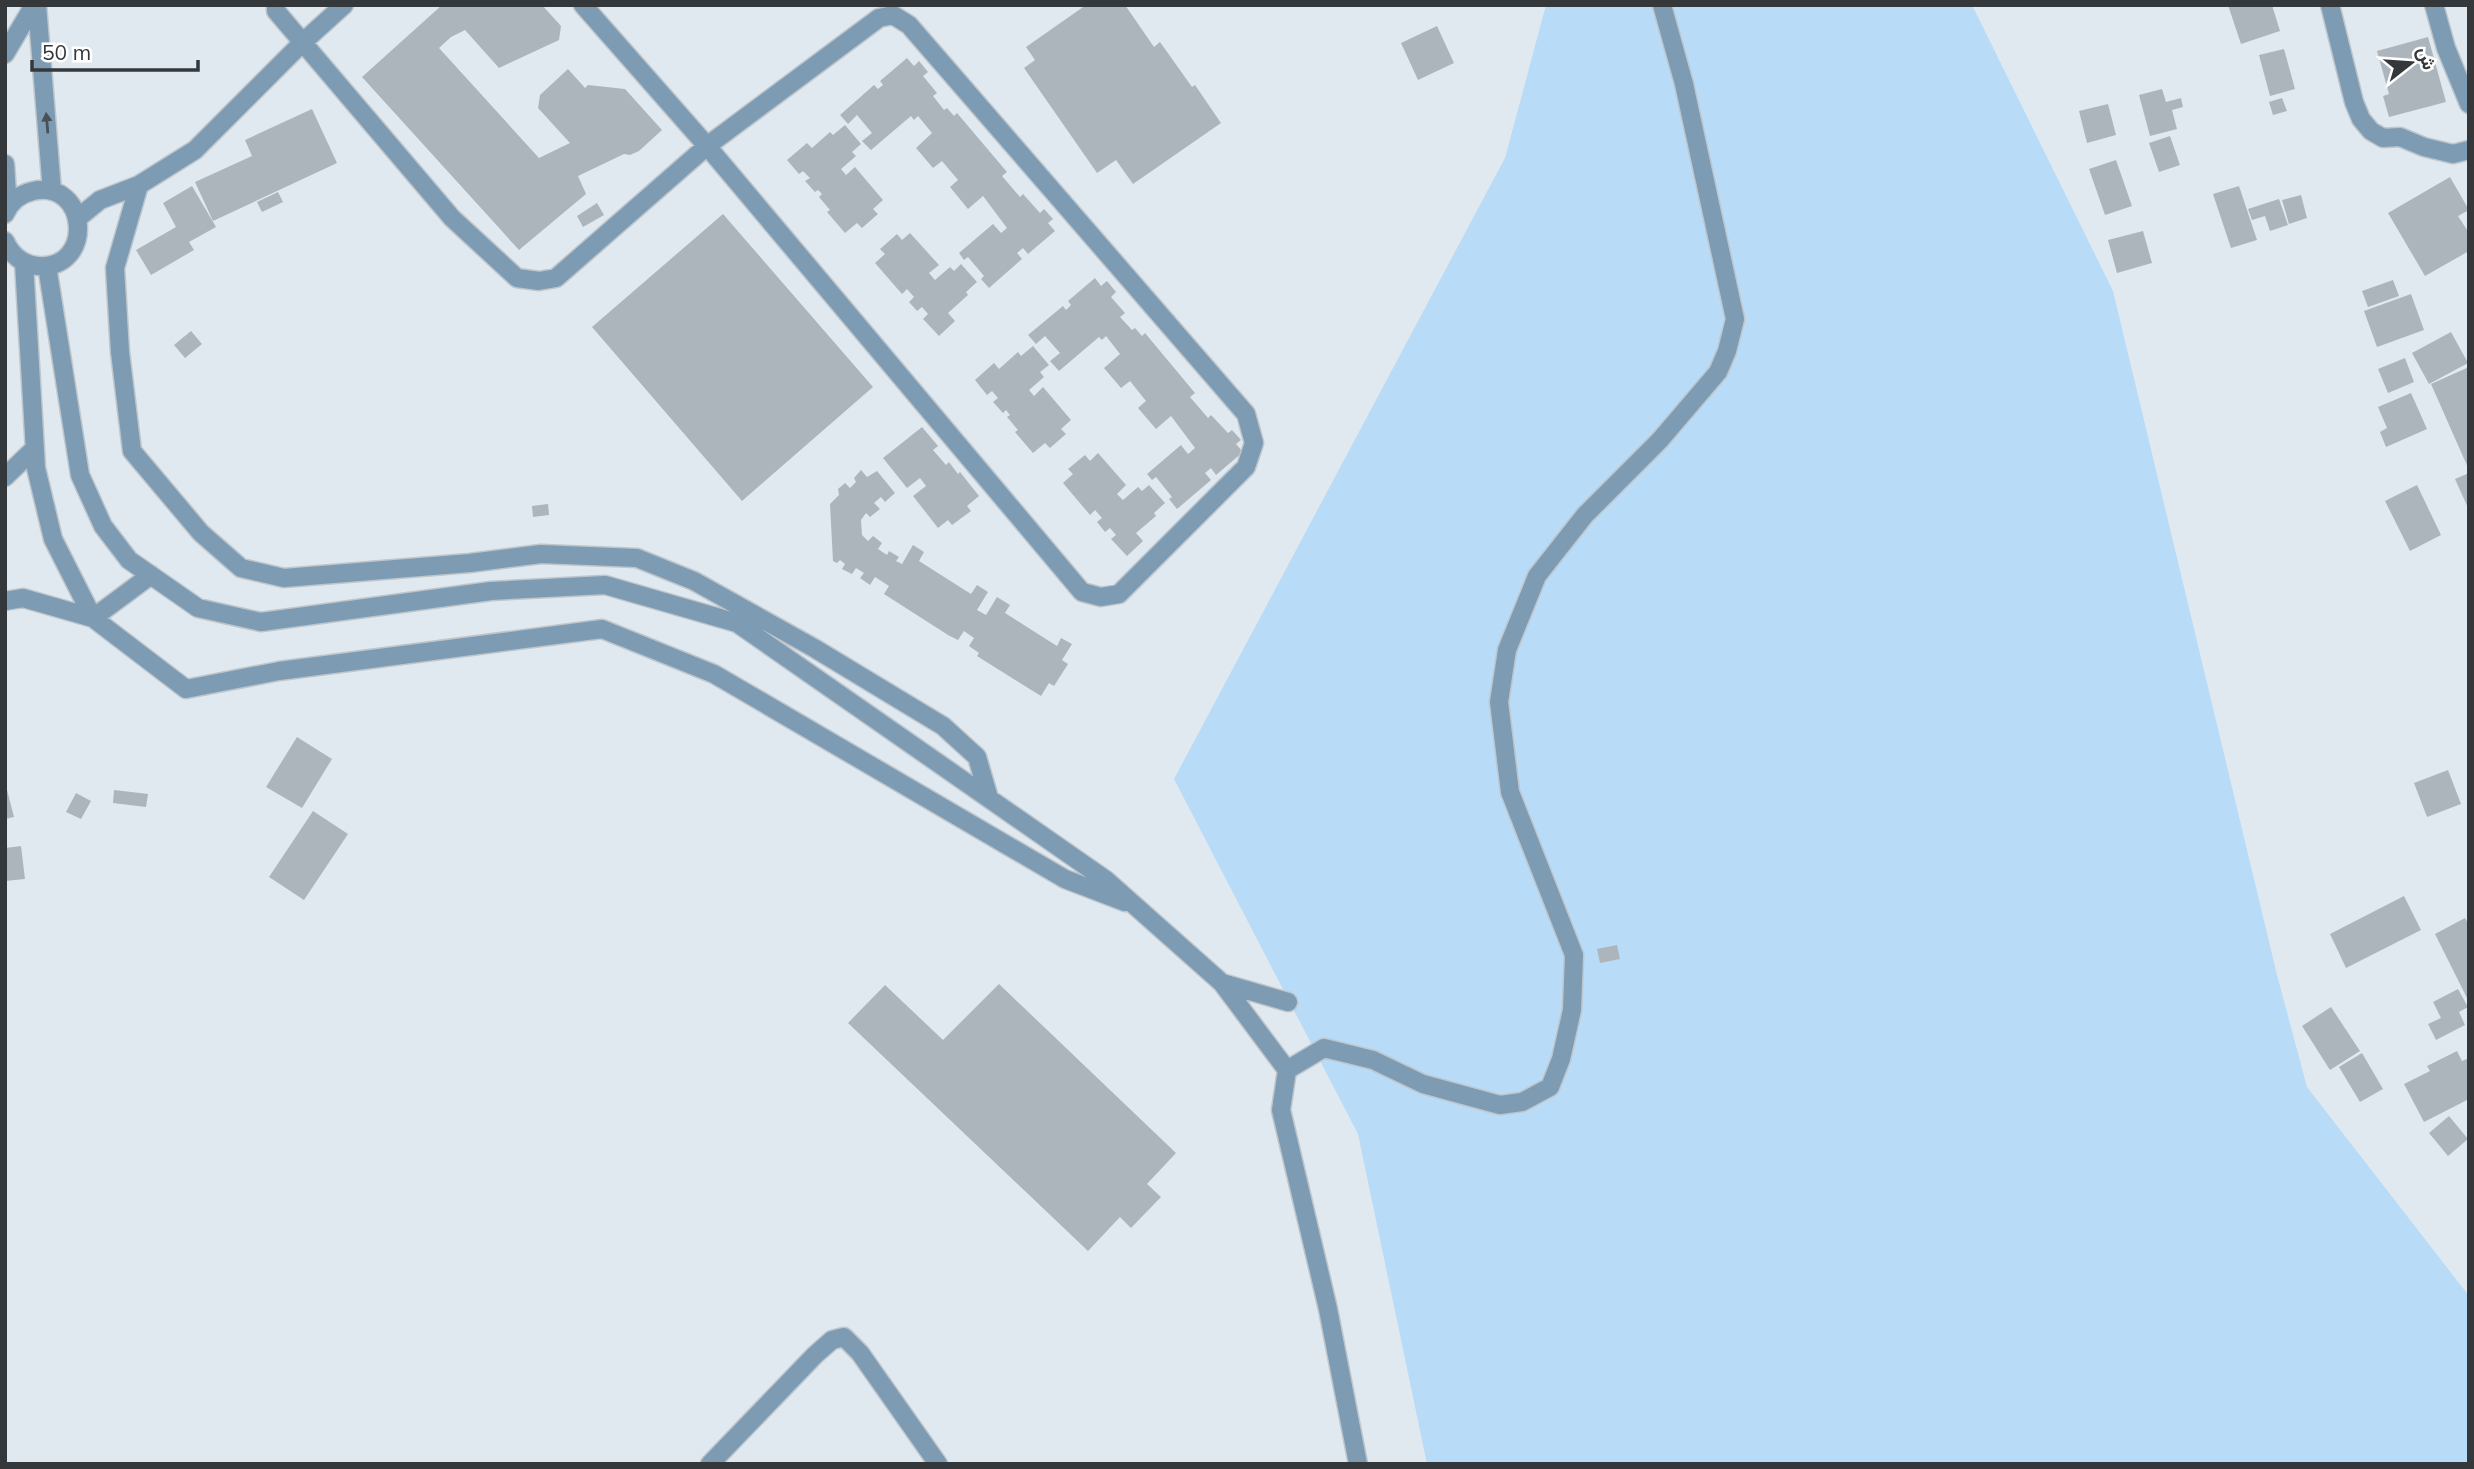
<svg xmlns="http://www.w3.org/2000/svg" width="2474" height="1469" font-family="Mulish,Vazirmatn,sans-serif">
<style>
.green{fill:#b8dbf7}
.building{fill:#acb5bc}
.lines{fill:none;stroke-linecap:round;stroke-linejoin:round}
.minor-casing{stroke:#bec6cc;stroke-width:21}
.minor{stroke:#7d9bb3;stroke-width:18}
.oneway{fill:#475159}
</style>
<rect width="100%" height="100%" fill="#e0e9f0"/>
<!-- green -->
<path class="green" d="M1546,5h426l141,286 164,684 30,112 162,209v168h-1042l-69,-330 -184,-355 331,-621z"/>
<!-- building -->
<path class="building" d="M442,5h100l19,21 -2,14 -60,28 -34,-38 -14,7 -12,11 100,110 31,-15 -32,-35 2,-13 28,-26 17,19 3,-3 37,4 37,41 -23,21 -9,4 -6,-1 -46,22 8,18 -67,56 -157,-173z
M1086,5h39l29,42 6,-5 32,45 3,-2 26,38 -88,61 -17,-24 -19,13 -73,-105 11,-8 -9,-13z
M2228,5h44l8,26 -39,13z
M1437,26l17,37 -36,17 -17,-37z
M2428,37l18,65 -57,15 -6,-21 6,-2 -12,-43z
M2284,49l11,40 -25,7 -11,-41z
M907,58l7,8 5,-5 9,11 -5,4 14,17 -4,3 11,14 3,-2 7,8 3,-3 50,59 -5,4 18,21 3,-3 17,19 4,-4 9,10 -5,4 7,8 -27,23 -5,-6 -6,5 5,6 -33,29 -8,-9 3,-3 -16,-19 -4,3 -5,-7 34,-29 8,9 6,-5 -24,-32 -15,13 -18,-22 8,-7 -16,-19 -9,7 -17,-20 16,-15 -14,-17 -4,4 -3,-4 -40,34 -9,-9 10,-8 -15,-18 -9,9 -8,-9 34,-30 4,4 5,-4 -3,-4z
M2162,89l4,13 15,-4 2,9 -11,3 5,19 -27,7 -11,-41z
M2282,98l5,13 -14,4 -4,-13z
M2108,104l8,31 -29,8 -8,-32z
M312,109l25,54 -124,58 -18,-39 57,-26 -7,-16z
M845,125l16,19 -9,8 4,4 -15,13 5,6 9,-8 28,33 -10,9 5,5 -16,14 -5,-5 -12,10 -18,-21 3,-2 -11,-13 3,-3 -4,-4 -3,2 -10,-11 5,-3 -7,-7 -4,3 -12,-14 20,-17 5,5 18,-16 3,3z
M2170,136l10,29 -21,7 -10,-29z
M2116,160l16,46 -27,9 -16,-46z
M2450,177l19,33 -11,6 11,17v18l-44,25 -37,-63z
M192,186l24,41 -27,15 5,8 -43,25 -15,-25 40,-23 -13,-24z
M2239,186l18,54 -26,8 -18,-54z
M278,192l5,10 -21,10 -5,-10z
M2301,195l6,23 -18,6 -7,-24z
M2279,199l9,26 -18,6 -5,-15 -13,4 -4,-11z
M597,203l7,12 -21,12 -6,-11z
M723,214l150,173 -131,114 -150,-174z
M2143,231l9,32 -35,10 -9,-33z
M910,233l29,32 -10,8 6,7 15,-13 4,4 7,-7 16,18 -11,10 2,3 -20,18 7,8 -16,15 -16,-17 5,-5 -6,-7 -5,4 -8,-9 5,-5 -7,-8 -5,5 -27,-31 10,-9 -5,-5 17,-15 5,6z
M1095,278l6,8 6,-5 9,11 -5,5 14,16 -5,4 12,13 3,-2 7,8 3,-3 50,60 -5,4 18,21 3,-3 17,18 4,-3 9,10 -5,4 7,8 -27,23 -5,-7 -6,5 6,7 -34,29 -8,-10 3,-2 -16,-20 -4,3 -5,-6 34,-29 7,9 7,-6 -24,-32 -15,13 -18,-21 8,-7 -16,-20 -9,7 -17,-20 16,-14 -14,-18 -4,4 -3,-3 -40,34 -9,-10 10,-8 -15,-17 -9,8 -8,-9 35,-29 3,4 5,-5 -3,-4z
M2393,280l6,16 -31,11 -6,-16z
M2411,294l13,36 -47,17 -13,-36z
M191,331l11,13 -17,14 -11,-13z
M2451,332l17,31 -39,21 -17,-31z
M1033,346l16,19 -9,7 4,5 -15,13 5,6 9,-9 28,33 -10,9 5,5 -16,14 -5,-5 -12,10 -18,-21 3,-2 -11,-13 3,-2 -4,-5 -3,3 -10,-11 5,-4 -6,-7 -5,4 -12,-15 19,-17 5,6 19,-17 3,4z
M2405,358l9,24 -26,11 -10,-24z
M2469,367v103l-38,-86z
M2411,393l16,36 -41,18 -6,-15 7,-4 -9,-21z
M922,427l16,19 -5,4 13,15 3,-3 9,12 2,-2 19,24 -12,10 4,5 -19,14 -4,-5 -10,8 -25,-32 13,-10 -6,-8 -13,10 -24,-30z
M1098,453l28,32 -9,9 6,6 15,-13 4,4 7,-6 16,18 -11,10 2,3 -20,17 7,8 -16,15 -16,-17 5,-4 -6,-7 -5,4 -8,-10 5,-4 -7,-8 -5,5 -27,-32 10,-9 -5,-5 17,-14 5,6z
M861,470l6,7 10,-6 18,22 -10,9 -4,-5 -7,6 6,6 -10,8 -4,-4 -5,7 1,15 6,6 5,-5 9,7 -4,6 9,6 2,-4 10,6 -3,4 6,3 11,-19 11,7 -5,9 52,33 6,-9 11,7 -11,18 9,5 11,-18 13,8 -5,8 52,33 4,-8 11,6 -10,16 6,4 -14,22 -5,-3 -8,13 -64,-40 2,-3 -10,-7 5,-8 -10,-7 -6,9 -10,-5 -64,-41 5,-8 -14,-9 -5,8 -10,-7 4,-5 -8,-5 -4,6 -10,-5 3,-5 -5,-4 -3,3 -4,-2 -3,-57 9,-9 -1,-6 7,-6 5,5 6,-6 -2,-4z
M2469,473v37l-14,-31z
M2417,485l24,50 -31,16 -25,-50z
M548,504l1,11 -16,2 -1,-11z
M297,737l35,22 -30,49 -36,-21z
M2448,770l13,34 -34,13 -13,-34z
M5,782l9,35 -9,2z
M114,790l34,4 -2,13 -33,-4z
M76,793l15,8 -10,18 -15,-7z
M313,811l35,23 -44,66 -35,-23z
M21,846l4,33 -20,2v-33z
M2404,896l17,34 -75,38 -16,-34z
M2465,918l4,7v77l-34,-68z
M1617,945l3,14 -20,4 -3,-14z
M999,984l177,169 -29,31 14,13 -30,31 -11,-11 -32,34 -240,-228 37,-38 58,55z
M2458,989l10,18 -9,5 6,13 -29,15 -8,-16 13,-6 -8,-16z
M2331,1007l29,44 -30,19 -28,-44z
M2457,1051l5,10 7,-3v41l-45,23 -20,-38 26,-13 -3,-5z
M2362,1053l21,36 -23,13 -21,-35z
M2449,1116l19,23 -20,17 -19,-23z"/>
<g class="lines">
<defs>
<path id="minor" d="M37,5l15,186
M276,5v6l176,207 65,60 22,3 17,-3 151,-132 172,-128 14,-3 16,10 337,389 8,29 -8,24 -127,127 -18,3 -19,-5 -375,-446 -124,-141
M2330,5l24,97 7,17 10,12 12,7 17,-1 24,10 29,7 16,-4
M2434,5l12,43 23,56
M5,54l29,-49
M5,164l3,44
M139,185l-24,83 5,84 12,99 69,82 40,35 43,10 186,-15 71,-9 96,4 57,23 120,67 129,78 34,31 12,41
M5,214c5,-12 15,-20 28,-23 56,-12 62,79 5,75 -15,-1 -27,-11 -33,-25
M78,218l22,-18 39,-15 56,-35 107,-107 42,-38
M24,263l12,205 17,71 40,79 93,71 93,-18 323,-42 112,45 351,205 60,23
M47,266l33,209 23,51 26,34 69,48 63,14 230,-31 114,-6 132,38 369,257 116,103 65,87
M5,477l30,-29
M5,601l18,-3 70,20 58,-43
M1222,983l66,19
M710,1464l105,-109 17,-15 12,-3 16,16 78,111
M1358,1464l-30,-155 -47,-199 6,-40 37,-22 49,12 50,24 77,21 22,-3 28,-15 11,-28 11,-49 2,-55 -64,-163 -11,-90 8,-52 30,-74 48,-61 75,-75 58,-68 9,-21 8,-32 -51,-235 -22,-79"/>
</defs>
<!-- minor casing -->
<use href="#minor" class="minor-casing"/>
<!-- minor -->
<use href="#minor" class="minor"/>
</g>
<!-- one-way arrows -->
<defs><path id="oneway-solid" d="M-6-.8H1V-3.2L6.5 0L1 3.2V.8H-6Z" transform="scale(1.75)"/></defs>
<use class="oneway" href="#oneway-solid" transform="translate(47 123) rotate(-95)"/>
<!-- border -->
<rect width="2474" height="1469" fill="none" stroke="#35383b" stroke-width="14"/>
<!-- north arrow -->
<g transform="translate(2411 63) rotate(73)" stroke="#ffffff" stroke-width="5" paint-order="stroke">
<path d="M0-5L12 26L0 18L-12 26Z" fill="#35383b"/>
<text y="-10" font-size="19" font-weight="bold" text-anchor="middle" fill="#35383b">ش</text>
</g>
<!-- scale -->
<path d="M32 60v10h166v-10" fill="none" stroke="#35383b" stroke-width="3.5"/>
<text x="42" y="60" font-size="21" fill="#35383b" stroke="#ffffff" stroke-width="5" paint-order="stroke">50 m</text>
</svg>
